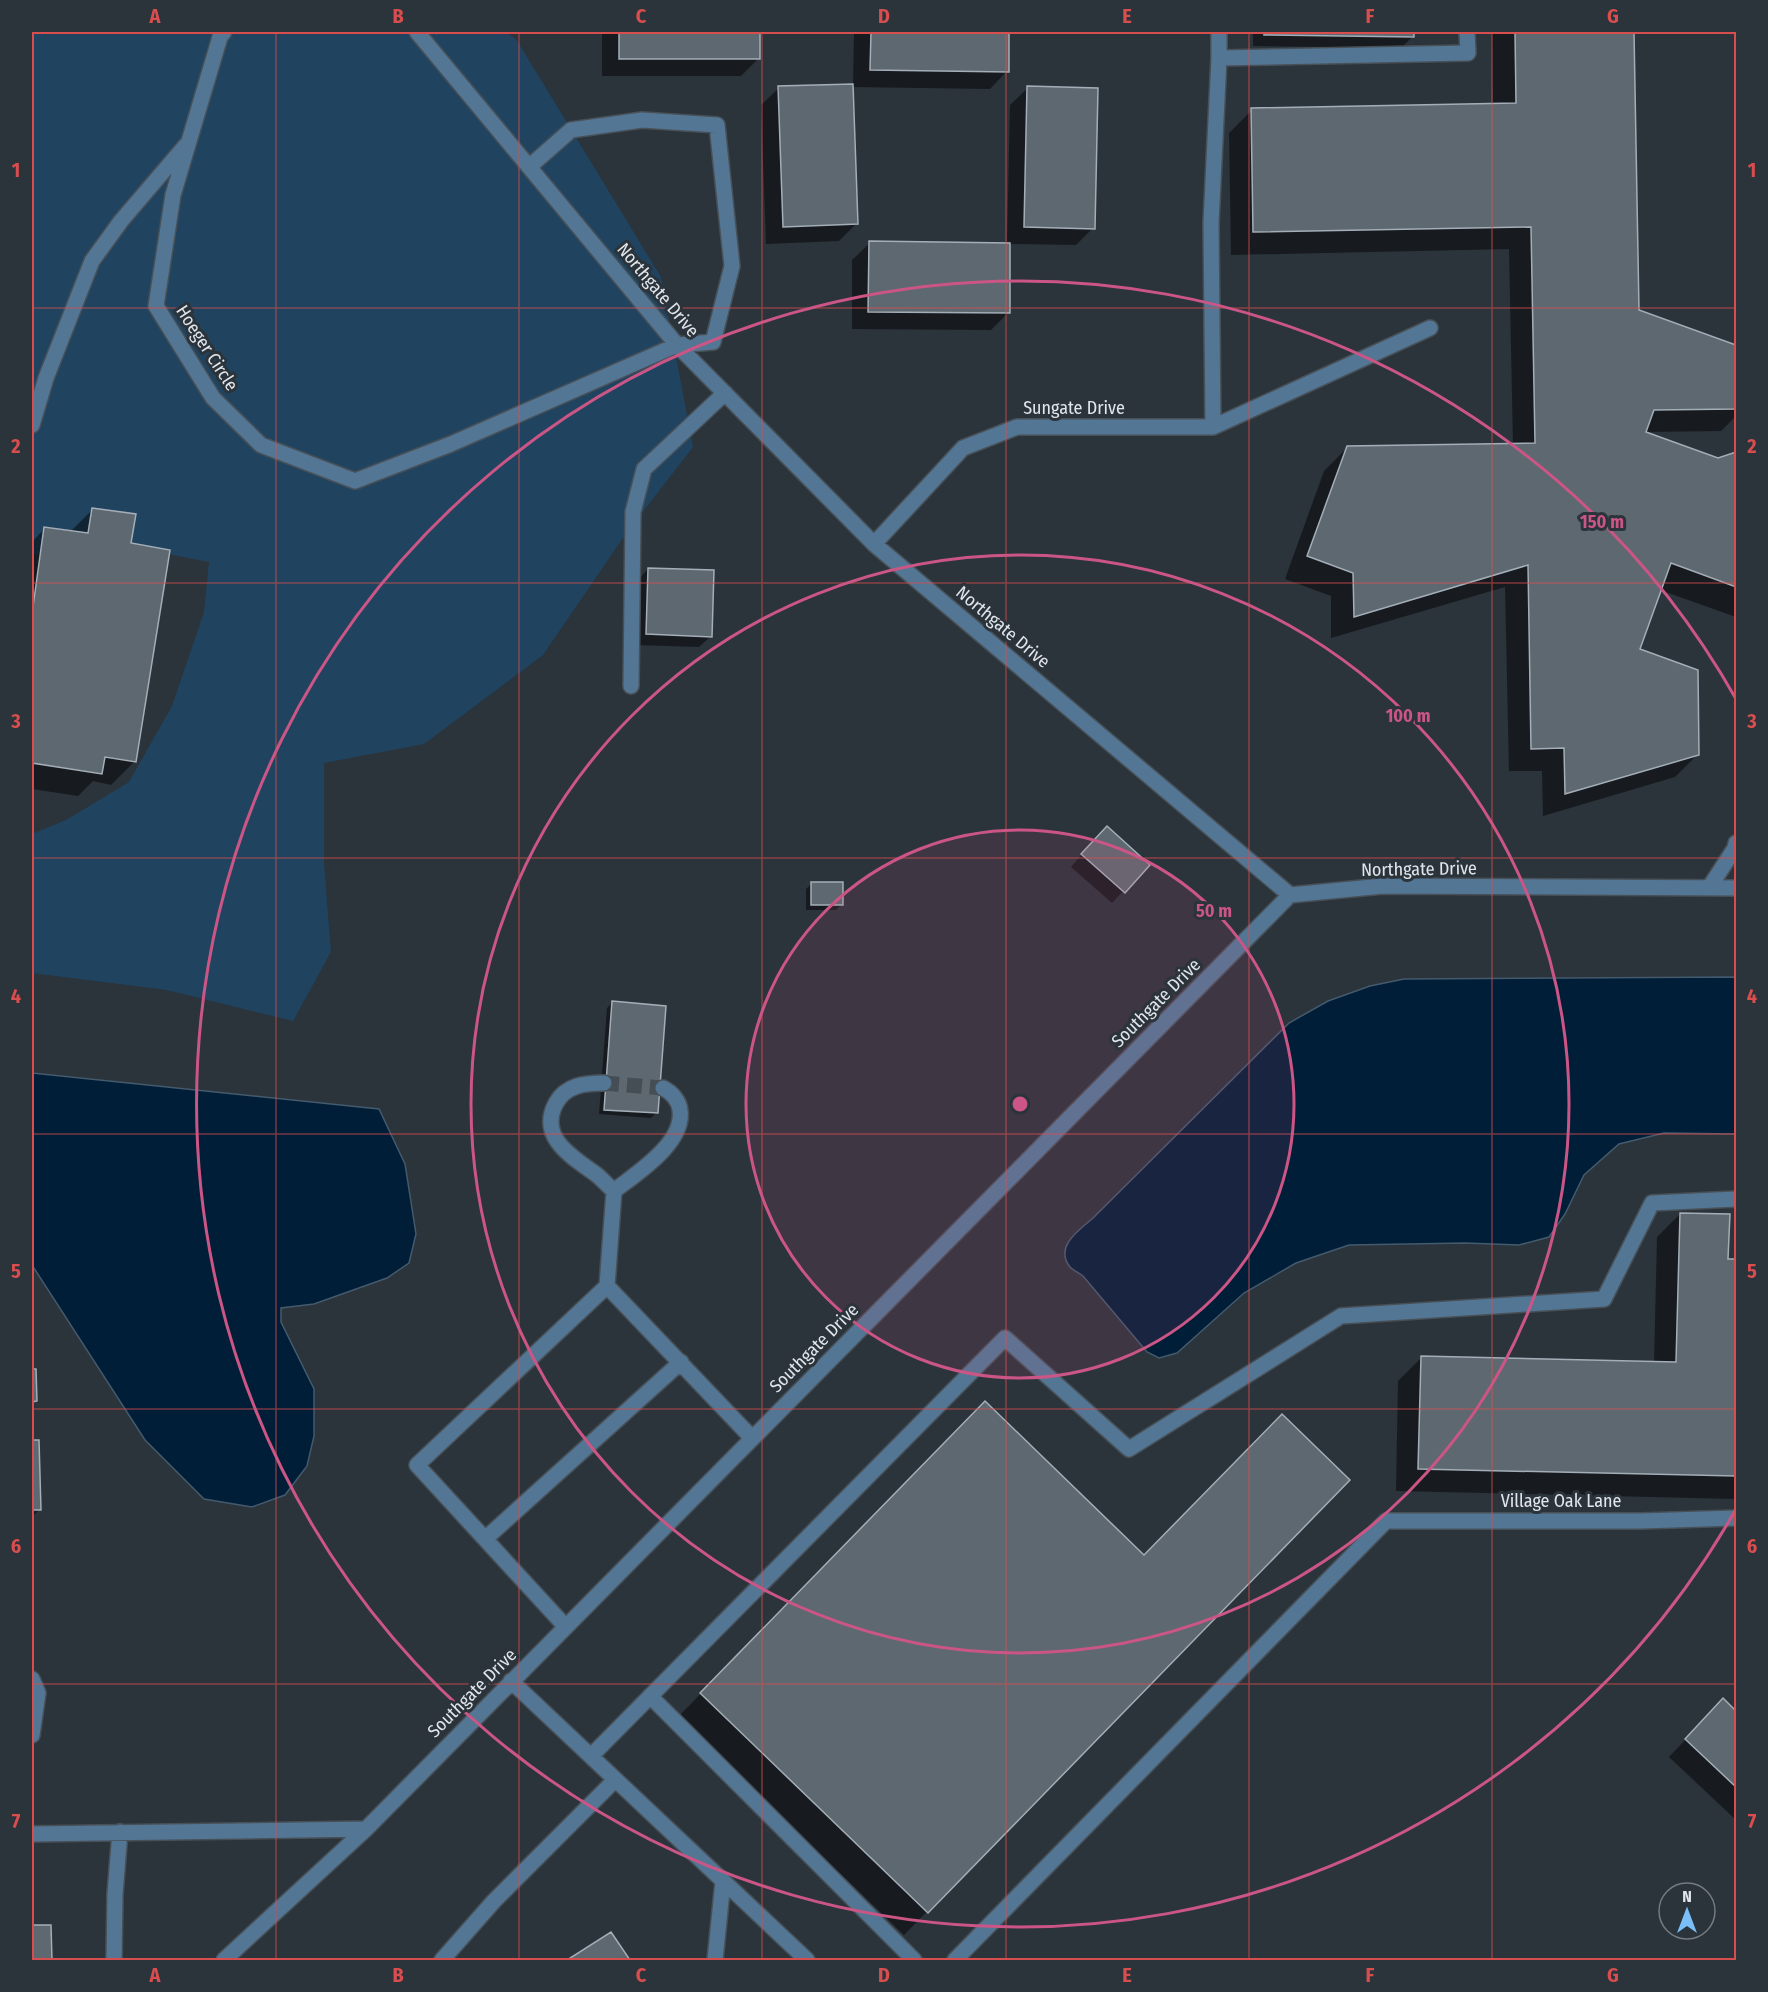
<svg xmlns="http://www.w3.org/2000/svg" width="1768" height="1992" font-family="'Fira Sans Condensed',sans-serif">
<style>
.green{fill:#204460}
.water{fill:#001e37;stroke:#445a6d;stroke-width:1.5}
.shadow{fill:#0007}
.building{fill:#5e6870;stroke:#a4aeb8;stroke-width:1.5}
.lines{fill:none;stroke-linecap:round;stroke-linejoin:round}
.minor-tunnel{stroke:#464e55;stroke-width:15;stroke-dasharray:15 8;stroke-linecap:butt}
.minor-casing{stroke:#485057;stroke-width:18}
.minor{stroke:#537695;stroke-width:15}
.grid{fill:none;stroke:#d84e4f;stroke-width:1.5;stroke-opacity:0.55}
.ring{fill:none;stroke:#cb5686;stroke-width:3}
.labels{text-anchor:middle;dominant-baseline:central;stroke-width:6;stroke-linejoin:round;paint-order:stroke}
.street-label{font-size:18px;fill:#e1e6eb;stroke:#2b333b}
.centre{fill:#cb5686;stroke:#2b333b;stroke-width:3}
.ring-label{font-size:18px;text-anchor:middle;font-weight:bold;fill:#cb5686;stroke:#2b333b;stroke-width:6;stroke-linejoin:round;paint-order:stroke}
.neatline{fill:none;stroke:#d84e4f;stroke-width:2}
.grid-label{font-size:20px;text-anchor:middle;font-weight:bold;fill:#d84e4f}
</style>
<rect width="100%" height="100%" fill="#2b333b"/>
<!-- green -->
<path class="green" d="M32,32h473l11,7 145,238 32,170 -68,88 -82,120 -119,89 -100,19v100l7,89 -38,69 -126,-31 -135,-17v-139l34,-14 63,-38 43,-76 32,-94 5,-50 -94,-18 -83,11z"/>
<!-- water -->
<path class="water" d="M1736,977v157l-72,-1 -45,11 -35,31 -19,39 -16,23 -30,8 -54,-2 -116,2 -53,18 -52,30 -67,60 -18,5 -12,-6 -64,-76c-4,-3 -10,-6 -13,-9 -16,-20 9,-37 22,-48l197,-196 39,-22 42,-15 34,-7z
M32,1073l347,36 26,55 11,70 -7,29 -22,15 -73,26 -33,4v14l33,67v47l-7,30 -22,29 -33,12 -48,-8 -59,-59 -113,-175z"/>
<!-- shadow -->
<path class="shadow" d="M602,32h157v26l-18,18h-139z
M854,32h154l-1,39 -17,18 -139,-2 5,137 -17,17 -73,3 -5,-139 18,-17 74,-3z
M1253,32h159v5l-11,11 -148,-2z
M1492,32h140l6,279 98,35v70l-15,15 -78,1 75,27 18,-5v163l-76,-27 -22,60 60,104 -23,23 -132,39 -1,-45h-33l-4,-184 -174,51v-42l-46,-17 39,-108 23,-23 166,-3 -4,-196 -278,6 -2,-122 23,-23 241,-5z
M1028,88l65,140 -17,17 -67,-1 -1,69 -17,17 -139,-1v-69l18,-17 137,1 3,-139z
M93,509l36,35 5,218 -23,23 -18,-4 -15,15 -46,-7v-247l13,-14 25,4z
M648,569l63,67 -12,11 -64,-2 2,-64z
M1095,839l53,26 -36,38 -41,-36z
M811,884l30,21 -5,5h-30v-21z
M612,1003l44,110 -5,5 -52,-4 8,-106z
M1680,1214l47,46h9v239l-340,-8 2,-110 23,-23 233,5 3,-126z
M32,1371h3v30l-3,3z
M962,1426l182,131 204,-77 -444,455 -226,-218z
M32,1441h5l2,69 -7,7z
M1723,1700l13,13v107l-67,-63z
M32,1927h18v33h-18z
M611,1934l17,26h-58z"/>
<!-- building -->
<path class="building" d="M619,32h141v27h-141z
M871,32h138v40l-139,-2z
M1264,32h150v5l-150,-2z
M1515,32h119l5,278 97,35v64l-82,1 -8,22 72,26 18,-6v135l-65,-24 -31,86 58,21 1,85 -134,39 -1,-46 -33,1 -3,-184 -174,52 -1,-44 -46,-17 40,-110 188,-3 -4,-216 -278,5 -2,-124 265,-5z
M853,84l5,140 -75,3 -5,-141z
M1027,86l71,2 -3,141 -71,-2z
M869,241l141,2v70l-142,-1z
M92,508l44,6 -5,29 39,7 -34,212 -31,-5 -3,17 -70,-11v-149l12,-87 44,6z
M648,568l66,2 -2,67 -66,-3z
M1107,826l43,39 -25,28 -44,-39z
M811,882h32v23h-32z
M612,1001l54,5 -8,107 -54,-3z
M1680,1213l50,1 -2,45h8v217l-318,-7 3,-113 255,6z
M32,1369h4l1,32 -5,1z
M985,1401l159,154 138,-141 68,66 -422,433 -228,-220z
M32,1440h7l2,70h-9z
M1723,1698l13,13v76l-51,-48z
M32,1925h19l1,35h-20z
M611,1932l19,28h-63z"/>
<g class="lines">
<!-- minor-tunnel -->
<path class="minor-tunnel" d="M604,1083l59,5"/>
<defs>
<path id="minor" d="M224,32l-4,5 -47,158 -17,111 57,92 48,47 94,36 96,-37 226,-99 36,-3 19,-76 -15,-141 -75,-5 -71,10 -42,37
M417,32l260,313 197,199 416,351 93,-9 353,2
M1219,58l249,-5 -1,-21
M32,425l14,-47 46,-117 29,-40 65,-76
M1213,427l-2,-204 8,-165v-26
M874,544l89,-96 54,-21h196l217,-99
M631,686l2,-174 11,-43 81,-76
M1709,888l26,-40 1,-5
M604,1083c-19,0 -38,2 -48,20 -19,35 18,55 41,72 6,5 11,11 17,16
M607,1286l7,-95c23,-18 71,-48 66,-81 -1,-10 -9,-18 -17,-22
M485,1539l196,-177
M565,1626l-148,-161 190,-179 145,152
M32,1679l6,14 -6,42
M511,1681l296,279
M650,1696l264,264
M591,1756l414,-418 124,111 212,-133 263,-17 48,-96 84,-4
M32,1834l334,-5
M114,1960l1,-66 5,-62
M224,1960l142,-131 924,-934
M442,1960l52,-59 121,-121
M715,1960l8,-79
M955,1960l431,-439h255l95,-3"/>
</defs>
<!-- minor casing -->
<use href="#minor" class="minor-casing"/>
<!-- minor -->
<use href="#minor" class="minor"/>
</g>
<!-- grid -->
<path class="grid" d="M276,32v1928M519,32v1928M762,32v1928M1006,32v1928M1249,32v1928M1492,32v1928M32,308h1704M32,583h1704M32,858h1704M32,1134h1704M32,1409h1704M32,1684h1704"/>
<!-- distance rings -->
<circle cx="1020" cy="1104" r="274" fill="#cb5686" fill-opacity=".12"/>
<g class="ring">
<circle cx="1020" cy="1104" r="274"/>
<circle cx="1020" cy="1104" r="549"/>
<path d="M1736 1509A823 823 0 1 1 1736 699"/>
</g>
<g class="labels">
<!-- street labels -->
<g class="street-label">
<text transform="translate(658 290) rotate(50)">Northgate Drive</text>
<text transform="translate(207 348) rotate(57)">Hoeger Circle</text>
<text x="1074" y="408">Sungate Drive</text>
<text transform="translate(1003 627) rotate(40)">Northgate Drive</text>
<text transform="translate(1419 869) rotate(-1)">Northgate Drive</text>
<text transform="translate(1156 1003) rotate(-45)">Southgate Drive</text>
<text transform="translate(814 1348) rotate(-45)">Southgate Drive</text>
<text x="1561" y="1501">Village Oak Lane</text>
<text transform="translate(472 1693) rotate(-45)">Southgate Drive</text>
</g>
</g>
<circle cx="1020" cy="1104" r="9" class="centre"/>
<g class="ring-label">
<text x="1602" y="528">150 m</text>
<text x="1408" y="722">100 m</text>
<text x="1214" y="917">50 m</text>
</g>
<!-- border -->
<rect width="1768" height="1992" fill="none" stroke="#2b333b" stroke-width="66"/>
<!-- north arrow -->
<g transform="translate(1687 1911)"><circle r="28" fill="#2b333b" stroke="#747b81" stroke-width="1.5"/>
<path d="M0-4.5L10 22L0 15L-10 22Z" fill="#7abff8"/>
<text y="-9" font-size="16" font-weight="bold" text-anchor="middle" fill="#e1e6eb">N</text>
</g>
<rect x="33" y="33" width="1702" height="1926" class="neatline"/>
<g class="grid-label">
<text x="155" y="23">A</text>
<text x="398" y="23">B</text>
<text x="641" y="23">C</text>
<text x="884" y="23">D</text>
<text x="1127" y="23">E</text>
<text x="1370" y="23">F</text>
<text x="1613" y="23">G</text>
<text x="16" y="177">1</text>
<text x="1752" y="177">1</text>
<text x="16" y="453">2</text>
<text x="1752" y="453">2</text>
<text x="16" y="728">3</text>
<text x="1752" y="728">3</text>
<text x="16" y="1003">4</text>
<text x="1752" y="1003">4</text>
<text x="16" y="1278">5</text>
<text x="1752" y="1278">5</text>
<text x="16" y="1553">6</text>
<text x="1752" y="1553">6</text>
<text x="16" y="1828">7</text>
<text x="1752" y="1828">7</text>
<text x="155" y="1982">A</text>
<text x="398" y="1982">B</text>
<text x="641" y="1982">C</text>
<text x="884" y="1982">D</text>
<text x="1127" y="1982">E</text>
<text x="1370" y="1982">F</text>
<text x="1613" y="1982">G</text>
</g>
</svg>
